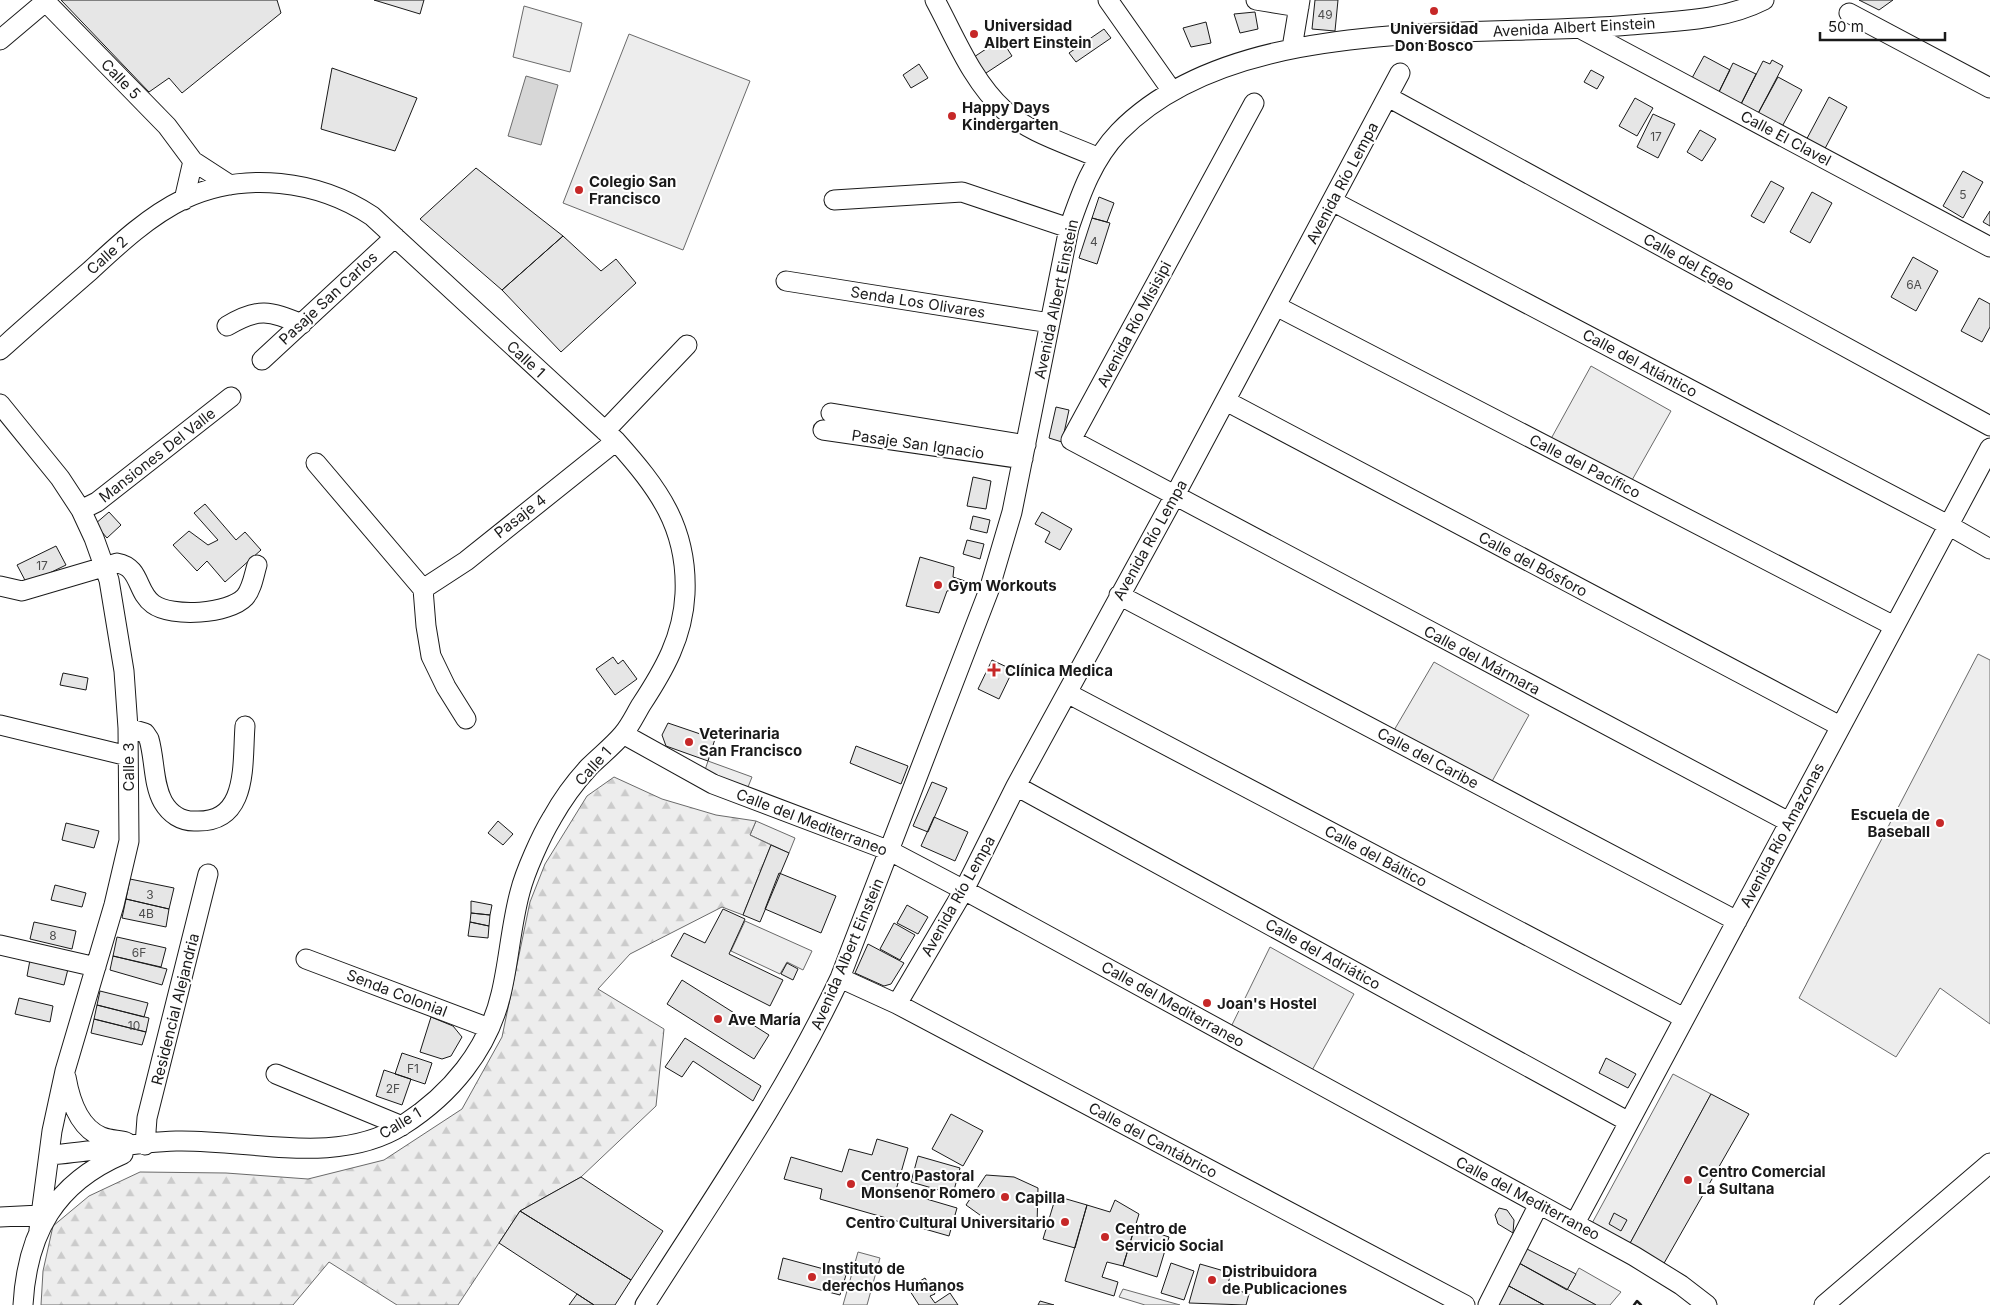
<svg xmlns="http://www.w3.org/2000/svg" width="1990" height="1305" font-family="Inter,sans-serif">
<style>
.built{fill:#ededed;stroke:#6a6a6a}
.forest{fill:url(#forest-firs);stroke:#6a6a6a}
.water{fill:#d7d7d7;stroke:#6a6a6a}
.building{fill:#e6e6e6;stroke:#1a1a1a}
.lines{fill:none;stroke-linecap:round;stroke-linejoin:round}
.minor-casing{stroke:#1a1a1a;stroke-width:21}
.minor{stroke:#fff;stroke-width:19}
.wall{stroke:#1a1a1a;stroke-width:2.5}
.poi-dot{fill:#c62828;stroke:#fff;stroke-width:2}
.labels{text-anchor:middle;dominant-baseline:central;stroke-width:4;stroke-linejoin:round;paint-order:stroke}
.number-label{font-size:12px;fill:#4d4d4d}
.poi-label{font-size:15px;font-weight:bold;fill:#1a1a1a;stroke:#fff;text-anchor:start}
.street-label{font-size:15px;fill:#1a1a1a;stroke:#fff}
</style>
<defs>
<pattern id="forest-firs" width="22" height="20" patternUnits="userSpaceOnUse" patternTransform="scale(1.25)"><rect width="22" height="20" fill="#ededed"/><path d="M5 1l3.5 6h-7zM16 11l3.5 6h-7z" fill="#cbcbcb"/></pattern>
</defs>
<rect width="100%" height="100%" fill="#fff"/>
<!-- built -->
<path class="built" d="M524,6l58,17 -12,49 -57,-15z
M629,34l121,47 -67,169 -120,-47z
M1591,366l80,45 -44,78 -80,-43z
M1978,654l12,6v364l-50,-36 -44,69 -97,-59z
M1434,662l95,53 -39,70 -97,-53z
M708,761l44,16 -6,15 -43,-16z
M756,821l39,17 -6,15 -39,-18z
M745,921l67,30 -9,19 -16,-8 -7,12 -49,-23z
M1270,947l84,47 -44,80 -81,-43z
M1673,1074l38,20 -83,153 -38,-20z
M858,1252l22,6 -13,47h-24z
M1579,1268l42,24 -11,13h-14l-29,-15z
M1123,1289l57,16h-35l-26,-8z"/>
<!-- forest -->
<path class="forest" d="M614,777l48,22 54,16 40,6 -6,14 21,10 -28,70 -21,-8 -92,47 -32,35 66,40 -8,77 -75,71 -61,34 -62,94h-61l-68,-43 -36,43h-252l2,-34 10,-45 36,-30 51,-24 86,1 82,6 76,-19 78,-51 40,-72 28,-135 15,-38 42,-68z"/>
<!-- water -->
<path class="water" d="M526,76l32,9 -17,60 -33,-9z"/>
<!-- building -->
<path class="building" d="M61,0h216l4,13 -99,80 -13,-15 -20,14z
M374,0h50l-4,14z
M1315,0h23l-3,31 -23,-2z
M1859,0h34l-14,10z
M1255,12l3,17 -18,4 -6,-19z
M1206,22l5,21 -20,4 -8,-19z
M1104,29l7,9 -35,24 -7,-9z
M1001,39l11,17 -29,19 -12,-16z
M1704,56l26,14 -11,22 -27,-14z
M1772,60l11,6 -29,55 -17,-9 26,-51 7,3z
M1733,63l23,11 -19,38 -22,-12z
M919,64l9,14 -17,10 -8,-13z
M332,68l85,30 -22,53 -74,-22z
M1591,70l13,7 -7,12 -13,-7z
M1778,77l24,13 -24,44 -24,-13z
M1829,97l18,10 -26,49 -18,-10z
M1635,98l18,10 -16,28 -18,-10z
M1653,114l22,10 -17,34 -21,-11z
M1700,130l16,9 -14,22 -15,-9z
M476,168l87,68 -61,54 -82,-71z
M1963,171l20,11 -20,36 -20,-12z
M1771,181l13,7 -20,35 -13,-7z
M1812,192l20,11 -22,40 -20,-11z
M1099,197l15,6 -7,19 -15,-4z
M1990,211v15l-7,-4z
M1092,218l18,5 -13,41 -18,-6z
M563,236l38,35 15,-12 20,24 -75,69 -59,-62z
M1913,257l25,14 -22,40 -25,-14z
M1979,298l11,6v23l-8,15 -21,-11z
M1056,407l13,3 -7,32 -13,-4z
M973,477l18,4 -5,28 -19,-3z
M205,504l31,36 9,-8 16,18 -36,32 -18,-21 -10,10 -24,-26 16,-14 19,14 10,-5 -24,-27z
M109,512l12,13 -14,13 -12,-14z
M1042,512l30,17 -12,21 -15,-8 5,-10 -15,-8z
M973,516l17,4 -3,13 -17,-4z
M967,540l17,4 -4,15 -17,-5z
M56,546l10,19 -39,19 -10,-19z
M920,557l34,10 -1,10 12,4 -4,7 -14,3 -8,22 -33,-7z
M613,657l5,7 5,-4 14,19 -22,16 -19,-26z
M992,660l21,10 -14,29 -21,-10z
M63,673l25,5 -2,12 -26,-5z
M668,723l47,16 -7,22 -42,-15 -4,-11z
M856,746l52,20 -7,18 -51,-21z
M932,782l15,6 -19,44 -15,-6z
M934,817l34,15 -13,29 -34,-15z
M498,821l15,13 -10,11 -15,-12z
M66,823l33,8 -5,17 -32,-8z
M771,845l18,8 -29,69 -17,-7z
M779,873l57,23 -15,37 -56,-24z
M130,879l44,9 -5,21 -43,-10z
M55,885l31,8 -4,14 -31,-7z
M126,899l43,10 -3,18 -44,-9z
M471,901l21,4 -2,10 -19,-2z
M907,905l21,12 -10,17 -21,-11z
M723,909l22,10 -16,35 54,26 -13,26 -99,-50 13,-23 21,10z
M471,913l19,2 -1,11 -19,-4z
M34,922l42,9 -4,18 -42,-10z
M470,922l19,4 -1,12 -20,-2z
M894,923l21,12 -15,25 -20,-11z
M117,937l49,11 -5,19 -48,-11z
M868,944l36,19 -13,21 -7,2 -29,-13z
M113,956l54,13 -5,16 -52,-15z
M30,960l38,9 -4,16 -37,-9z
M787,963l11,6 -5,11 -12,-6z
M682,980l87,55 -15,24 -87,-55z
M100,991l48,12 -4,14 -47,-12z
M19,998l34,8 -3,16 -35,-8z
M97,1005l52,13 -3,14 -52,-13z
M431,1017l22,9 9,11 -11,19 -9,3 -22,-7z
M94,1019l52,13 -4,13 -51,-12z
M685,1038l76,48 -8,15 -60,-40 -11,16 -17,-10z
M402,1053l30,10 -7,21 -30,-10z
M1606,1058l30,16 -8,14 -29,-15z
M384,1070l27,9 -9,26 -26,-9z
M1711,1094l38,20 -86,151 -35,-18z
M951,1114l32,17 -20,35 -31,-17z
M877,1139l31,9 -12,42 61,18 -8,28 -129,-37 2,-10 -38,-10 7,-22 51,15 7,-23 23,6z
M918,1156l42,12 -7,26 -42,-12z
M986,1175l28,2 24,11 -1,37 -39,3 -32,-23z
M581,1177l82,54 -32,49 -111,-69z
M1056,1196l31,9 -12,43 -32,-9z
M1115,1200l24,14 -16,52 -16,-4 -5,15 16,5 -4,14 -49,-15 22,-76 23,7z
M1499,1208l8,2 7,10 -1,13 -15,-9 -3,-9z
M520,1211l111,69 -16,25h-21l-95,-62z
M1614,1213l13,7 -6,11 -12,-7z
M1135,1226l34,11 -12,40 -34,-11z
M1527,1249l49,25 -9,16 -48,-27z
M783,1258l63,17 -6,20 -62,-16z
M1171,1263l23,8 -10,29 -23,-7z
M1519,1263l77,42h-52l-37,-20z
M1200,1264l31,9 -4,14 22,7 -3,11 -57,-2z
M925,1278l10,16 -5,2 5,7 15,-10 8,12h-39l-11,-17z
M1507,1285l37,20h-48z
M577,1294l17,11h-25z
M1040,1301l14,4h-16z"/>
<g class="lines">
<defs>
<path id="minor" d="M44,0l123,126 26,35 37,24
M935,0c20,37 37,81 69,110 25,23 64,34 95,48
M1108,0l64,91
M1256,0l43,7
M1849,13l141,75
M1583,30l407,217
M0,40l45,-38
M1292,48l8,-48
M1388,97l602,329
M1254,103l-183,337 718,382
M184,200l9,-39
M834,200l128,-8 107,36
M1332,201l616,324 42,24
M786,281l264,42
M1276,306l618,320
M227,326c32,-19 42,-15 75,-2
M0,350c30,-27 60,-53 91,-80 28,-26 58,-54 93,-71 60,-28 134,-19 188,17l244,225c42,47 72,86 69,153 -2,43 -21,76 -44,111 -6,10 -11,21 -18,29 -10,12 -23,22 -34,33 -13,14 -27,33 -37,51 -11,18 -27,54 -32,74 -9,33 -11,69 -19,102 -13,56 -51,101 -98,131 -66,42 -154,14 -227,16 -42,1 -84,11 -126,14
M262,360l133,-123
M1226,401l614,325
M0,404l60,74 21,32 13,28 15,42 15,91 4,57 1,113 -15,64 -49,166 -13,60 -13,99
M831,413l195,32
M823,430l200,29
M605,431l82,-86
M316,463l107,126 3,37 5,30 15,31 20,32
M81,510l16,-8 134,-105
M0,586l22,5 95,-28c24,4 19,29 36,41 19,14 76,10 92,-7 7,-8 9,-22 12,-32
M423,589l43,-28 150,-120
M1119,595l618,326
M1067,693l617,325
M0,725l128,31
M128,728l17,5 4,6c6,21 4,45 14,63 7,12 18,19 31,19 55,3 48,-56 51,-95
M623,734l90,50 177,67 74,39 670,366 47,29 26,20
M1016,786l613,336
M0,945l96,22
M306,959l183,69
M840,978l57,26 568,301
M897,1004l67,-114 52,-104 158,-289 226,-424
M276,1074l126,52
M66,1077c4,23 13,51 36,60 7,3 17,3 24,5
M145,1145l2,-27 61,-244
M0,1217l40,-2
M1575,1223l415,-775
M23,1305c4,-72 32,-122 100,-151
M645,1305c68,-107 141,-212 195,-327l149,-388 23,-78 57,-284c12,-35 24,-69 50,-96 117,-120 357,-93 511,-107 45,-4 93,-4 134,-25
M1488,1305l51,-101
M1824,1305l166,-142"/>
</defs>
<!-- minor casing -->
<use href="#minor" class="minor-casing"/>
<!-- minor -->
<use href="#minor" class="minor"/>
<!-- wall -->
<path class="wall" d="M1634,1305l3,-4 4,4"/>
</g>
<!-- markers -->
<g class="poi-dot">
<circle cx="1434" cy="11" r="5"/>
<circle cx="974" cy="34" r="5"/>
<circle cx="952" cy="116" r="5"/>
<circle cx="579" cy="190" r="5"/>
<circle cx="938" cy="585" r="5"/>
<path d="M991.5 662.5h5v5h5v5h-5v5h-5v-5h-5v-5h5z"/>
<circle cx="689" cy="742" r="5"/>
<circle cx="1940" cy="823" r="5"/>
<circle cx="1207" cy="1003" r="5"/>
<circle cx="718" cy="1019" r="5"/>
<circle cx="1688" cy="1180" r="5"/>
<circle cx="851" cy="1184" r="5"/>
<circle cx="1005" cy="1197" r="5"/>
<circle cx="1065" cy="1222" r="5"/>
<circle cx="1105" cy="1237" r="5"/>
<circle cx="812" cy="1277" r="5"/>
<circle cx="1212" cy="1280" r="5"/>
</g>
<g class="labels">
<!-- number labels -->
<g class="number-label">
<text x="1325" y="14">49</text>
<text x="1656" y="136">17</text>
<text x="1963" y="194">5</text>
<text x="1094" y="241">4</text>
<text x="1914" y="284">6A</text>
<text x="42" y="565">17</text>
<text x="150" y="894">3</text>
<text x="146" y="913">4B</text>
<text x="53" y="935">8</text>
<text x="139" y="952">6F</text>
<text x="134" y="1025">10</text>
<text x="413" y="1068">F1</text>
<text x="393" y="1088">2F</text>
</g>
<!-- poi labels -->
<g class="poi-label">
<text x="984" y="25">Universidad<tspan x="984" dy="17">Albert Einstein</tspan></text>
<text x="1434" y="28" text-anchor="middle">Universidad<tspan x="1434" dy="17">Don Bosco</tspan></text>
<text x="962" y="107">Happy Days<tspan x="962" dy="17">Kindergarten</tspan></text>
<text x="589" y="181">Colegio San<tspan x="589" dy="17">Francisco</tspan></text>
<text x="948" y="585">Gym Workouts</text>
<text x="1005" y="670">Clínica Medica</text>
<text x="699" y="733">Veterinaria<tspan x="699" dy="17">San Francisco</tspan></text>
<text x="1930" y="814" text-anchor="end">Escuela de<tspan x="1930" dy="17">Baseball</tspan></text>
<text x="1217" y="1003">Joan's Hostel</text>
<text x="728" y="1019">Ave María</text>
<text x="1698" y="1171">Centro Comercial<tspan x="1698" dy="17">La Sultana</tspan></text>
<text x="861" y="1175">Centro Pastoral<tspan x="861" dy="17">Monsenor Romero</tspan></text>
<text x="1015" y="1197">Capilla</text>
<text x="1055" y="1222" text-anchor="end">Centro Cultural Universitario</text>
<text x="1115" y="1228">Centro de<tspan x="1115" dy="17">Servicio Social</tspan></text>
<text x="822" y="1268">Instituto de<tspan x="822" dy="17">derechos Humanos</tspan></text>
<text x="1222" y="1271">Distribuidora<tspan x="1222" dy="17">de Publicaciones</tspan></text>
</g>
<!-- street labels -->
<g class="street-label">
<text transform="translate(1574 27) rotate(-3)">Avenida Albert Einstein</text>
<text transform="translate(121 79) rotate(46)">Calle 5</text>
<text transform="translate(1786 138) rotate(28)">Calle El Clavel</text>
<text transform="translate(1342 183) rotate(-62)">Avenida Río Lempa</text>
<text transform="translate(107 255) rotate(-42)">Calle 2</text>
<text transform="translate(1689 262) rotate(29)">Calle del Egeo</text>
<text transform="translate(328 298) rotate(-43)">Pasaje San Carlos</text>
<text transform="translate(1056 299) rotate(-78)">Avenida Albert Einstein</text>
<text transform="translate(918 302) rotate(9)">Senda Los Olivares</text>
<text transform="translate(1134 324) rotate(-62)">Avenida Río Misisipi</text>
<text transform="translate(526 359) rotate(43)">Calle 1</text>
<text transform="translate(1640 363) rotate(28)">Calle del Atlántico</text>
<text transform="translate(918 444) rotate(8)">Pasaje San Ignacio</text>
<text transform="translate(157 455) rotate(-38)">Mansiones Del Valle</text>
<text transform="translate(1585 466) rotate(27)">Calle del Pacífico</text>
<text transform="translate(520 516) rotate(-38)">Pasaje 4</text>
<text transform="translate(1150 540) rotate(-61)">Avenida Río Lempa</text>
<text transform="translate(1533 564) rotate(28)">Calle del Bósforo</text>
<text transform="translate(1482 660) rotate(28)">Calle del Mármara</text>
<text transform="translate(1428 758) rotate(28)">Calle del Caribe</text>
<text transform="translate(593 766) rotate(-48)">Calle 1</text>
<text transform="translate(128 767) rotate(-90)">Calle 3</text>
<text transform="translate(812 822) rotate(21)">Calle del Mediterraneo</text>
<text transform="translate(1782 835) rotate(-62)">Avenida Río Amazonas</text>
<text transform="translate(1376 856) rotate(28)">Calle del Báltico</text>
<text transform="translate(958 896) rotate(-61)">Avenida Río Lempa</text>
<text transform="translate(847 954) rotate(-67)">Avenida Albert Einstein</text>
<text transform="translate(1323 954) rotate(29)">Calle del Adriático</text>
<text transform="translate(397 993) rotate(21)">Senda Colonial</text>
<text transform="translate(1173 1004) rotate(29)">Calle del Mediterraneo</text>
<text transform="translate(175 1009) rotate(-76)">Residencial Alejandria</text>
<text transform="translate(400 1123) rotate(-31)">Calle 1</text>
<text transform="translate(1153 1140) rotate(28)">Calle del Cantábrico</text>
<text transform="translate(1528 1198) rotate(28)">Calle del Mediterraneo</text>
</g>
</g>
<!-- scale -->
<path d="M1820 32v8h125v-8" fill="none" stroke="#1a1a1a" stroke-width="2.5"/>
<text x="1828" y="32" font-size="15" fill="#1a1a1a" stroke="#ffffff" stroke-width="4" paint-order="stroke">50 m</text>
</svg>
